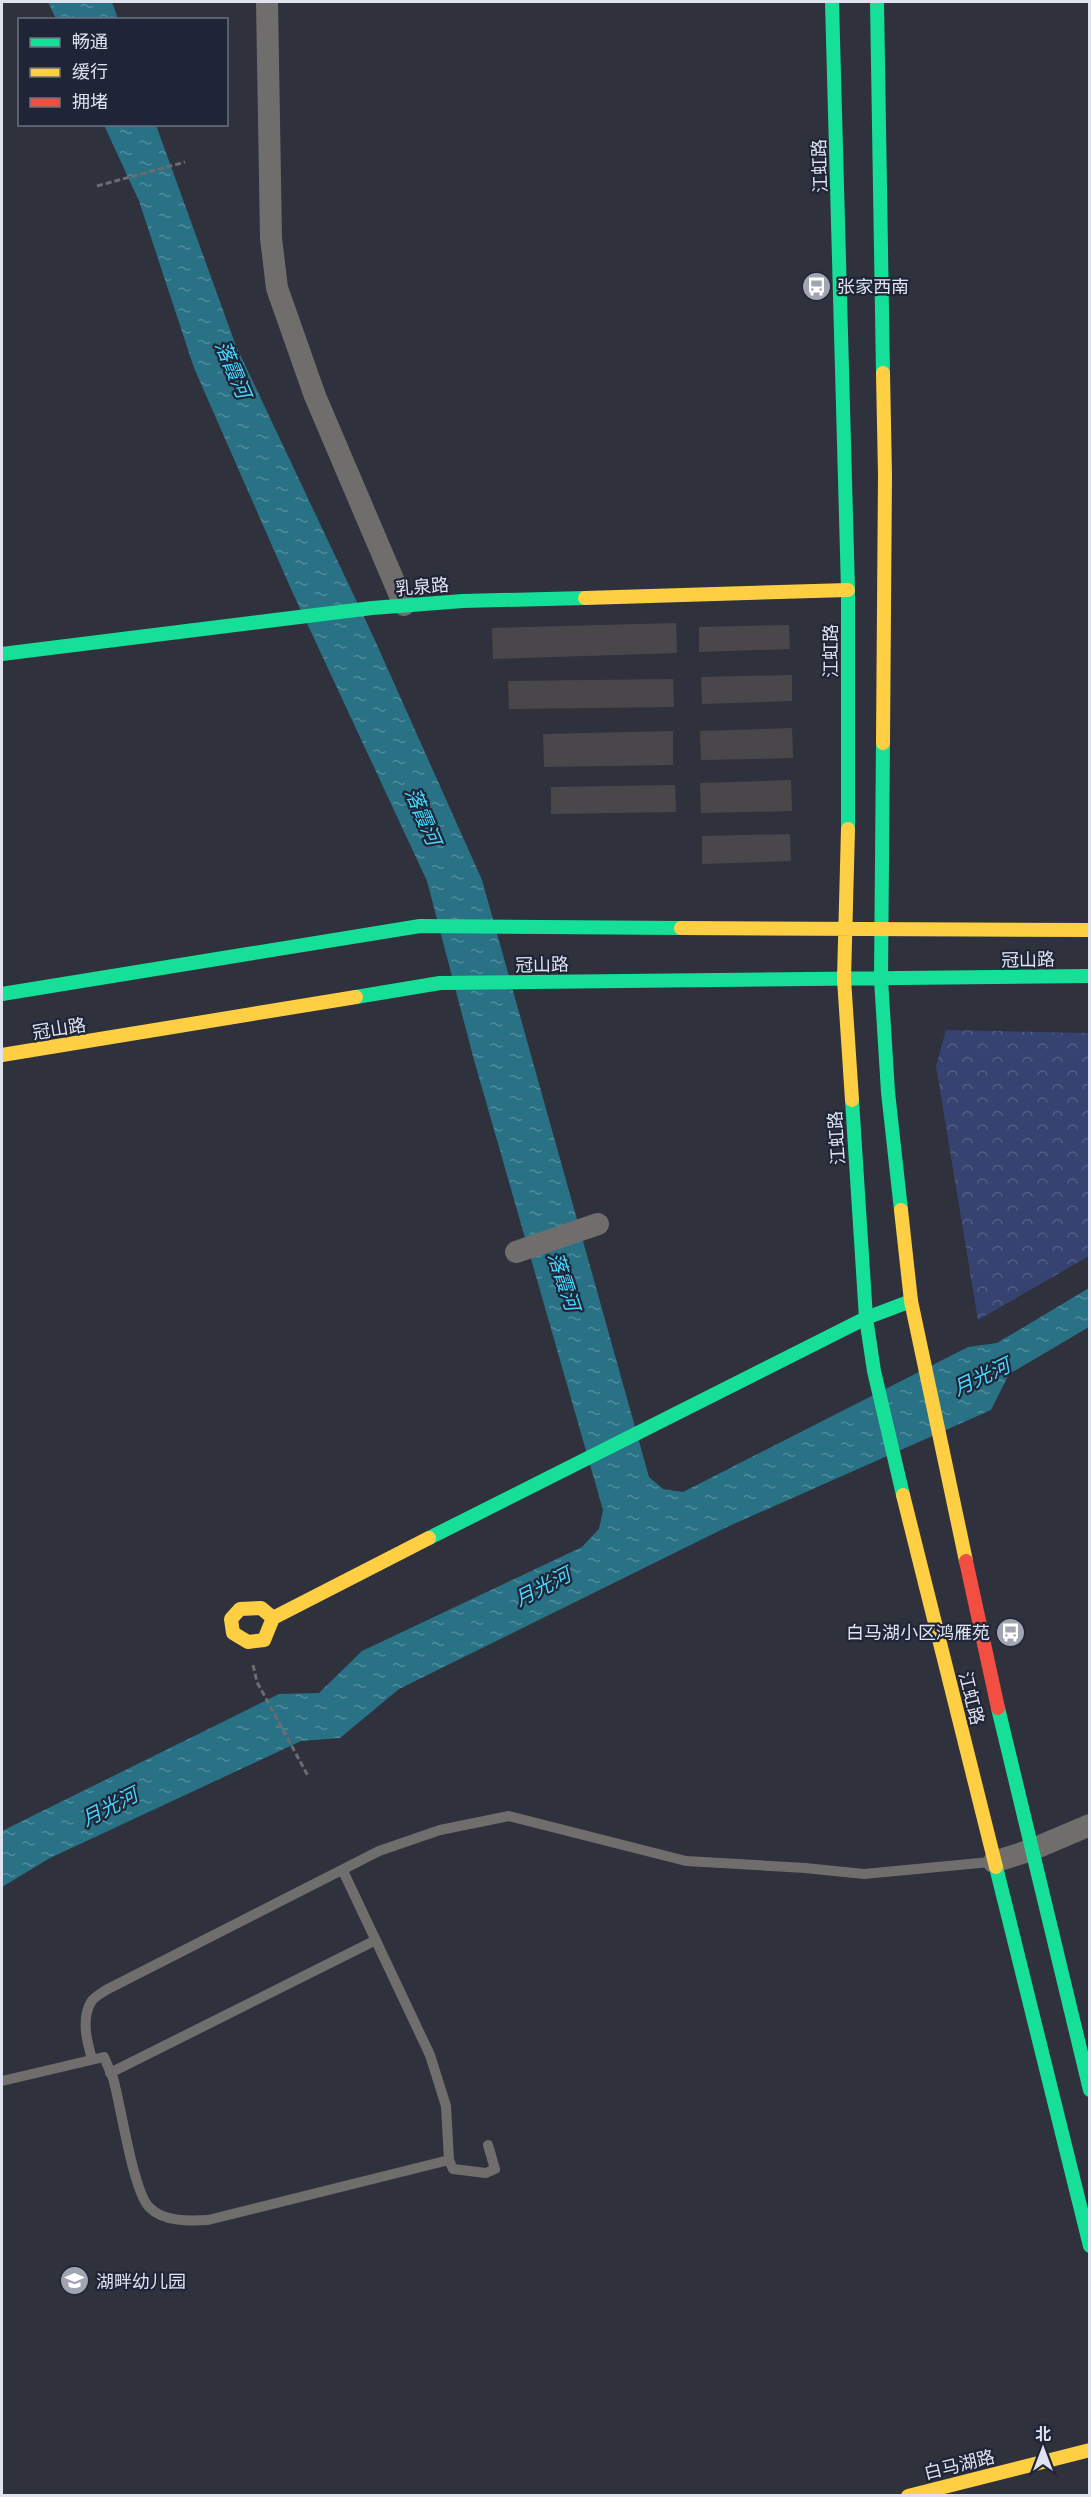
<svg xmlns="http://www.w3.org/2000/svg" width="1091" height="2497" font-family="Lato,'Noto Sans SC',sans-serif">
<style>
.park{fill:url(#park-crowns)}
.water{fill:url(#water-ripples)}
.building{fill:#4a474a}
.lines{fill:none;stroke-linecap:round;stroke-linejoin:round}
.path{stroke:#6b6c6f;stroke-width:3;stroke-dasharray:6 3;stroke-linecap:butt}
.lane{stroke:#706e6c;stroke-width:10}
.street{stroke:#706e6c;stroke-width:22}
.fast{stroke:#16e098;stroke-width:14}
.slow{stroke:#ffcf43;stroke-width:14}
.jam{stroke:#f24e42;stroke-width:14}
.labels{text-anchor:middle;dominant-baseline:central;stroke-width:4.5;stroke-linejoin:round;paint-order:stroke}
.street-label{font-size:18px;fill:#dfe3f0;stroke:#1f2537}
.poi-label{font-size:18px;fill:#dfe3f0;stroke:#1f2537;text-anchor:start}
.water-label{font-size:20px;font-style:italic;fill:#44d8fe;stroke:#1f2537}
</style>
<defs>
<pattern id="park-crowns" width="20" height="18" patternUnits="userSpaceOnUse" patternTransform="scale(1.5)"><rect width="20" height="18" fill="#364270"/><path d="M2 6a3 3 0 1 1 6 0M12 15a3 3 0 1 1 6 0" fill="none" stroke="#535d85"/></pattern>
<pattern id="water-ripples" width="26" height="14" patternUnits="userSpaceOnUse" patternTransform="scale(1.5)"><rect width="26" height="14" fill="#297185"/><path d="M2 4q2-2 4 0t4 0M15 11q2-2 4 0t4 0" fill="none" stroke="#528c9c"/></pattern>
</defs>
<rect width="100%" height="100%" fill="#2f323c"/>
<!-- park -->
<path class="park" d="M946,1030l143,3v223l-111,64 -42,-254z"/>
<!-- water -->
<path class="water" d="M48,2h64l6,17h-62z
M104,125h52l80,221 137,290 109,244 167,597 14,12 20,3 285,-145 29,-4 92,-55v39l-80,47 -18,36 -262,116 -330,163 -59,49 -39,3 -251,117 -48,29v-56l277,-137 40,-1 43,-42 220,-104 17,-18 4,-19 -129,-450 -47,-179 -136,-292 -97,-221 -55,-167z"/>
<!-- building -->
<path class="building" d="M676,623l1,30 -184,6 -1,-31z
M789,625l1,24 -91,3v-25z
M792,675v26l-90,3 -1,-27z
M673,679l1,28 -165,2 -1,-28z
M792,728l1,30 -92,2 -1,-29z
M673,731v34l-129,2 -1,-33z
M791,780l1,31 -91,2 -1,-30z
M675,785l1,27 -125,2v-27z
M790,834l1,27 -89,3v-28z"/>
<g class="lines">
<!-- path -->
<path class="path" d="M97,186l88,-24
M253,1665l4,17 51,94"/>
<!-- lane -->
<path class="lane" d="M343,1871l87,184 16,51 3,54
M92,2059c-5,-17 -11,-40 -1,-57 3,-5 11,-9 15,-12l273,-139 61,-21 69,-14 177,45 119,7 59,6 126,-12
M110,2073l266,-133
M2,2081l102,-24c3,7 6,14 9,21 8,27 20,115 37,130 14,14 40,13 58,12l241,-60 4,9 33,4 9,-4 -7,-24"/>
<!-- street -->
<path class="street" d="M267,2l4,236 6,50 38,108 89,209
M516,1252l82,-28
M994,1862l37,-12 59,-25"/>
<!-- fast -->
<path class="fast" d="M832,2l16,588v239
M877,2l6,371
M2,654l370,-46 91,-7 122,-3
M883,743l-2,236 7,113 13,118
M2,994l418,-68 261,2
M356,997l84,-14 650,-7
M852,1100l14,218 8,53 29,124
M429,1538l437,-220 45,-17
M998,1708l92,382
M996,1867l94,379"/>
<!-- slow -->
<path class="slow" d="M585,598l263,-8
M883,743l2,-268 -2,-102
M848,829l-4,150 8,121
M681,928l409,2
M2,1055l354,-58
M901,1210l10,91 55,260
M903,1495l93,372
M273,1618l-9,22 -16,2 -15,-9 -2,-14 9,-10 21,-1 12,10 156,-80
M908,2496l182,-46"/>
<!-- jam -->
<path class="jam" d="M966,1561l32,147"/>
</g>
<!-- icons -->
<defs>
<symbol id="bus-disc" viewBox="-11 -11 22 22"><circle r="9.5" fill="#a1a5b1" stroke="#1f2537"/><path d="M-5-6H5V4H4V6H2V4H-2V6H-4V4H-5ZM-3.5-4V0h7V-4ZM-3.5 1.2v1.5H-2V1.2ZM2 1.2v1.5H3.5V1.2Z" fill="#fff"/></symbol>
<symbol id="school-disc" viewBox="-11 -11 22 22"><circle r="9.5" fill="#a1a5b1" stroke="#1f2537"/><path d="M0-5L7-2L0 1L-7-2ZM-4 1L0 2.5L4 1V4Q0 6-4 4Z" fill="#fff"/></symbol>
</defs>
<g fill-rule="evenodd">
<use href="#bus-disc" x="800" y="270" width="33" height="33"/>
<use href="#bus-disc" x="994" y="1616" width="33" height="33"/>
<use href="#school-disc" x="58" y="2264" width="33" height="33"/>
</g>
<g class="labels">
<!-- street labels -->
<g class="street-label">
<text transform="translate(819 166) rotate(-92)">江虹路</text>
<text transform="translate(422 586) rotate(-5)">乳泉路</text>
<text transform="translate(830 651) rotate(-90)">江虹路</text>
<text transform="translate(1028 959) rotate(-1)">冠山路</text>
<text transform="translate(542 964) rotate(-1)">冠山路</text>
<text transform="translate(59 1028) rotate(-9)">冠山路</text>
<text transform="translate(836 1138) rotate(-94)">江虹路</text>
<text transform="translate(972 1698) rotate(76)">江虹路</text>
<text transform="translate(959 2464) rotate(-14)">白马湖路</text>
</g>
<!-- poi labels -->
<g class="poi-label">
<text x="837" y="286">张家西南</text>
<text x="990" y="1632" text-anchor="end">白马湖小区鸿雁苑</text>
<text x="96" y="2281">湖畔幼儿园</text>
</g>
<!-- water labels -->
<g class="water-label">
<text transform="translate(234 369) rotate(67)">落霞河</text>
<text transform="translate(424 816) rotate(67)">落霞河</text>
<text transform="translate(565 1281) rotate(72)">落霞河</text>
<text transform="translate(981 1376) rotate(-25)">月光河</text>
<text transform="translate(542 1586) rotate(-27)">月光河</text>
<text transform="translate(109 1806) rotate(-27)">月光河</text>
</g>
</g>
<!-- border -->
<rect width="1091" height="2497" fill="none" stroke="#dfe3f0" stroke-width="6"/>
<!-- legend -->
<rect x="18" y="18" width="210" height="108" fill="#1f2537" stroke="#6c7181" stroke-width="1.5"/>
<rect x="30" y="38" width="30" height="9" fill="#16e098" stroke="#6c7181" stroke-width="1.5"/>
<text x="72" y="48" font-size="18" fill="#dfe3f0">畅通</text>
<rect x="30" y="68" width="30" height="9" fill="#ffcf43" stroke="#6c7181" stroke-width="1.5"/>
<text x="72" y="78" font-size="18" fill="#dfe3f0">缓行</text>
<rect x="30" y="98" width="30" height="9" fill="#f24e42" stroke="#6c7181" stroke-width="1.5"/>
<text x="72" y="108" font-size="18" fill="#dfe3f0">拥堵</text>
<!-- north arrow -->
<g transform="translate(1043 2449)" stroke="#1f2537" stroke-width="4.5" paint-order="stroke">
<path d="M0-4.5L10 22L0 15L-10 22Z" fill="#dfe3f0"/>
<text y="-9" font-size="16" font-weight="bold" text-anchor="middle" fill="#dfe3f0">北</text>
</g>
</svg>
